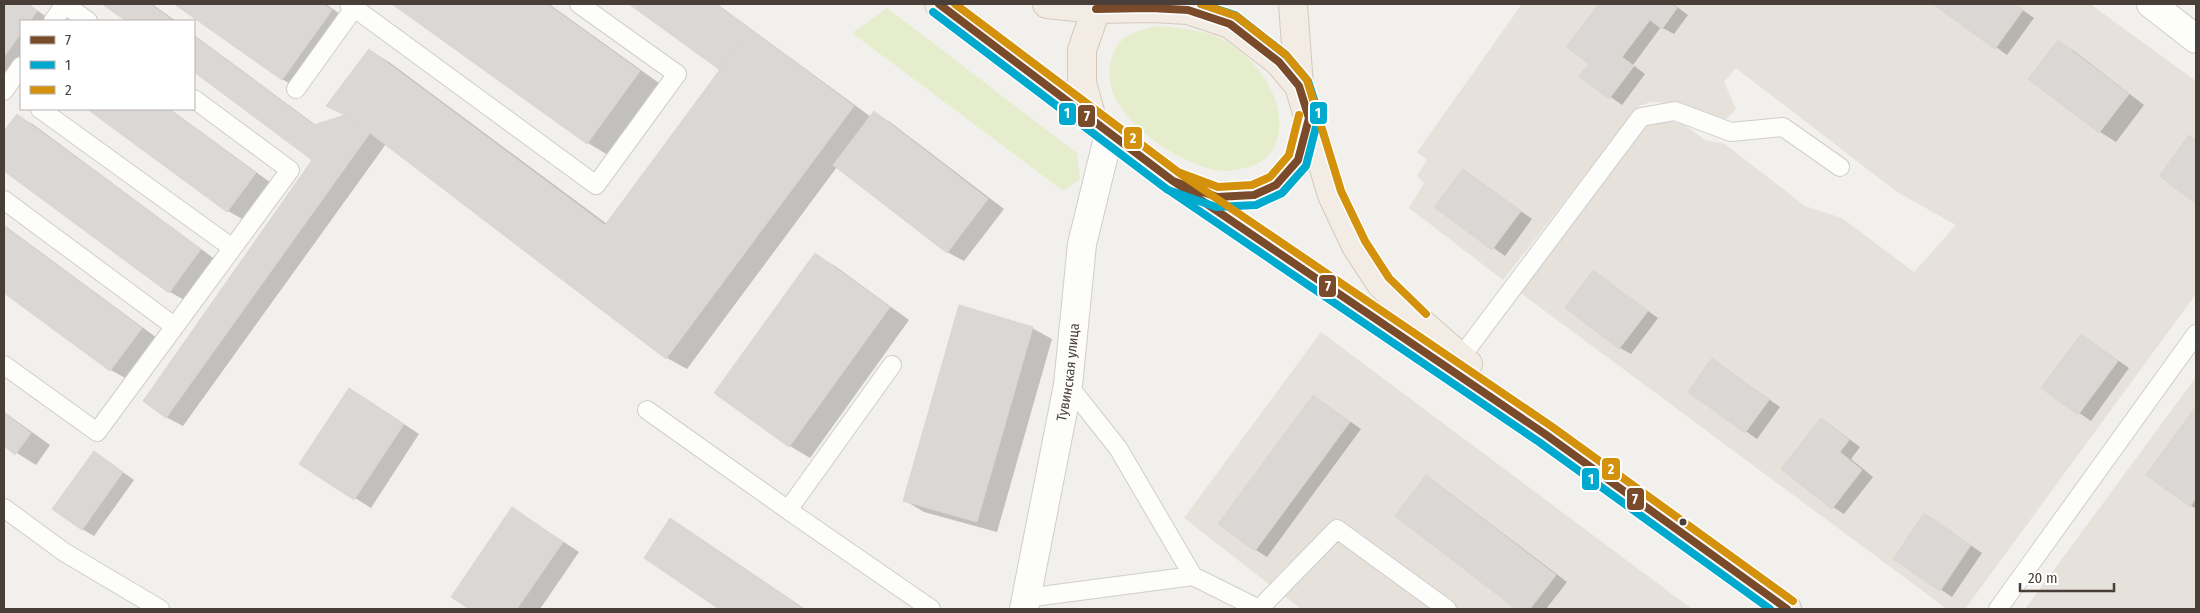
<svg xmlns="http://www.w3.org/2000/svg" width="2200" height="613" font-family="'Fira Sans Condensed',sans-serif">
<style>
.residential{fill:#e6e1da}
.green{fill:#e6edcd}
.shadow{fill:#0003}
.building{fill:#dad7d4;stroke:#dbd6d2}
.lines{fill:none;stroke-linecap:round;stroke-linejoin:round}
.lane-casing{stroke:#d0cdca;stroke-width:20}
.street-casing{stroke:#d0cdca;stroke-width:30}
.primary-casing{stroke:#d5c8ba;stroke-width:30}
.lane{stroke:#fdfdfc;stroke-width:18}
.street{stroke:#fdfdfc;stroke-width:28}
.primary{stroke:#f2ece4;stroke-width:28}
.bus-1-casing{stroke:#fff;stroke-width:11}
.bus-2-casing{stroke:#fff;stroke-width:11}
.bus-3-casing{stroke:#fff;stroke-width:11}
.bus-1{stroke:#7a4b2a;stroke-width:8}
.bus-2{stroke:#00a9ce;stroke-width:8}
.bus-3{stroke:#d4910b;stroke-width:8}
.bus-dot{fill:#4a3f38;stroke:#fff;stroke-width:2}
.labels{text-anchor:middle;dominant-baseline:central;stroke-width:4.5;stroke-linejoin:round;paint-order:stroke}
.street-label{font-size:14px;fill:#4a3f38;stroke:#fff}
.line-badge{stroke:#fff;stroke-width:2}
.badge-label{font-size:14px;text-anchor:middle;font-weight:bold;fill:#fff}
</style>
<rect width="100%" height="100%" fill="#f2f0ed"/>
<!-- residential -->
<path class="residential" d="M1522,4h568l106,77v213l-231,315h-18l-429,-318 119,-157 18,-14 27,3 23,17 20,4 80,62 37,12 72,54 42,-47 -59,-33 -161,-124 -12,14 12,27 -10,10 -53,-16 -22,-1 -12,4 -136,174 -94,-72 15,-25 -7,-7 10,-16 -10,-8z
M1321,332l371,277h-391l-117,-91z
M2196,377v232h-171z"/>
<!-- green -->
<path class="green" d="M887,8l190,145 3,26 -17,12 -211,-158z
M1154,26c26,2 51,3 73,16 32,19 61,61 50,98 -3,12 -13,22 -25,26 -10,3 -26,7 -37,4 -41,-9 -113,-55 -105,-104 2,-12 6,-22 16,-29 7,-5 20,-8 28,-11z"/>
<!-- shadow -->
<path class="shadow" d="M4,4h24l20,14 -2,3h-25v34l-17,24z
M104,4h48l24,17h-48z
M176,4h150l25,18 -49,69 -20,-12z
M394,4h155l110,79 -51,72 -20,-12z
M632,4h85l154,113 3,-4 16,9 114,87 -40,52 -17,-9 -110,-85 -150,202 -20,-11 -281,-214 -203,282 -17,-9 148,-257 -120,-90v-35l123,91 29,-10 -18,-10 41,-56 20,12 218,162 115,-155z
M1600,4h73l15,11 -14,19 -13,-7 -28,38 12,9 -23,31 -41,-29 9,-12 -22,-17z
M1937,4h77l20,14 -27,37z
M2058,42l16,9 70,54 -28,37 -16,-10 -70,-53z
M89,109h81l101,74 -27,37 -16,-9z
M17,115l17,10 182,135 -30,41 -16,-9 -166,-123v-36z
M2189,136l7,4v62l-36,-26z
M1464,170l68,49 -27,37 -69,-49z
M4,225l153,113 -30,41 -16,-9 -107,-79z
M815,255l20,11 74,54 -99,138 -20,-12 -74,-53z
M1593,272l65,46 -27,36 -11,-6z
M1032,328l20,11 -55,193 -73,-20 -20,-12z
M2081,335l48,33 -38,53 -48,-33z
M1713,360l67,47 -23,32 -67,-47z
M1313,396l48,33 -94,128 -11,-7z
M366,399l53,35 -48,74 -70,-44z
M2196,409v100l-48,-34z
M4,412l46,33 -14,20 -32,-20z
M1822,419l38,28 -9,12 22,18 -29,37 -11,-7z
M106,460l28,20 -40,56 -12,-7z
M1427,477l11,7 129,98 -21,27h-28l-121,-93z
M512,508l67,44 -39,57h-69l-19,-12z
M1924,514l58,39 -30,44 -58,-39z
M671,520l20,12 114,77h-84l-76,-51z"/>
<!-- building -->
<path class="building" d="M4,4h24l9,7 -7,10h-9v12l-17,24z
M102,4h48l24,17h-48z
M174,4h150l8,6 -50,70z
M392,4h155l93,67 -53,73z
M629,4h87l34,25 -30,41z
M1599,4h73l5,4 -15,21 -12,-9 -28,37 12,9 -25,33 -30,-23 10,-12 -23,-17z
M1935,4h79l9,6 -28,39 -61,-44z
M750,29l104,77 -188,253 -296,-226 -25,-18 -19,-9 43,-57 236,176z
M194,36l120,89 31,-10 25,18 -204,285 -23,-17 169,-241 -118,-88z
M2058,40l71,54 -30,39 -71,-54z
M87,109h82l87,64 -29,39z
M874,111l114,88 -41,54 -114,-88z
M17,114l184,135 -32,44 -165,-122v-40z
M2189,135l7,5v64l-37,-28z
M1463,169l58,42 -29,39 -58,-43z
M4,226l138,102 -32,43 -106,-78z
M815,253l75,54 -101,140 -75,-54z
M1593,270l55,41 -29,38 -54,-41z
M959,305l74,22 -56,195 -74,-21z
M2081,334l37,27 -40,54 -37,-27z
M1712,358l57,42 -24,33 -57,-41z
M349,388l55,36 -50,76 -55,-36z
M1313,395l37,27 -95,129 -37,-27z
M2196,406v92l-6,9 -44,-32z
M4,413l27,20 -16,22 -11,-9z
M1821,418l28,22 -9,12 22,18 -30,39 -51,-40z
M94,451l29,21 -41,58 -30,-21z
M1426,475l130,100 -26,34h-14l-121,-93z
M512,507l51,35 -46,67h-48l-18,-12z
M1924,513l47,32 -31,46 -47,-32z
M670,518l134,91h-85l-75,-51z"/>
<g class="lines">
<defs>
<path id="lane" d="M64,4l24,17
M349,4l247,181 81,-111 -98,-70
M53,21l12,-17
M296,89l61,-85
M4,91l17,-25
M40,109l191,138
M4,200l170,126
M1461,357l180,-240 34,-6 56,21 52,-5 57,40
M4,365l93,67 193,-262 -96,-71
M892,365l-104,145 143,99
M1068,385l50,63 75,128 66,33 78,-80 110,80
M647,410l141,100
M4,508l60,44 96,57
M1026,598l167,-22
M1998,609l198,-275"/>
<g id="street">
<path d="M2151,4l45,35"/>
<path id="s1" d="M1024,609l44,-224 14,-141 27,-110"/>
</g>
<path id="primary" d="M939,4l234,177 44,16 37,-2 22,-10 22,-25 11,-42
M1047,4l49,5 55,-1 37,2 42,14 49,38 20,24 33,109 24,51 25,38 28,28 59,52
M1293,4l6,82
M1093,122l-11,-39v-33l16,-46
M1173,181l372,253 242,175"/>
</defs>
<!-- lane casing -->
<use href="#lane" class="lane-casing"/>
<!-- street casing -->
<use href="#street" class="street-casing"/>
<!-- primary casing -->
<use href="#primary" class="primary-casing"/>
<!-- lane -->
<use href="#lane" class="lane"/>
<!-- street -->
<use href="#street" class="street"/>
<!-- primary -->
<use href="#primary" class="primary"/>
<defs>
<path id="bus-1" d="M939,4l234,177 44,16 37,-2 22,-10 22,-25 11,-42 -10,-32 -20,-24 -49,-38 -42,-14 -37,-2 -55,1
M1173,181l372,253 242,175"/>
<path id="bus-2" d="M933,12l235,178 48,17 40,-2 26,-12 24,-27 13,-51 -11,-34 -22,-26 -51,-40 -34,-11
M1167,189l372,253 231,167"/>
<path id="bus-3" d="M955,4l223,168 40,15 34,-2 18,-8 19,-22 10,-40
M1201,4l35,12 50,39 21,25 34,111 24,50 24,37 37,36
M1179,173l372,253 242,175"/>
</defs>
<!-- bus-1 casing -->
<use href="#bus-1" class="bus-1-casing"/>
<!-- bus-2 casing -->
<use href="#bus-2" class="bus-2-casing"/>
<!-- bus-3 casing -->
<use href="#bus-3" class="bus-3-casing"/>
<!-- bus-1 -->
<use href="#bus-1" class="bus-1"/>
<!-- bus-2 -->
<use href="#bus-2" class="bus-2"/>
<!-- bus-3 -->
<use href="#bus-3" class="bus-3"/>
</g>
<!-- markers -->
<circle class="bus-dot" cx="1683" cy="522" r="4.5"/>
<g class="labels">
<!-- street labels -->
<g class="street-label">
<text stroke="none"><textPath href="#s1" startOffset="241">Тувинская улица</textPath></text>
</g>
</g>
<g class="line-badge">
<rect x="1309" y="101" width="19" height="24" rx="5" fill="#00a9ce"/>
<rect x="1058" y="102" width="19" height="24" rx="5" fill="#00a9ce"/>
<rect x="1077" y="104" width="19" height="24" rx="5" fill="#7a4b2a"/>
<rect x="1123" y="126" width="20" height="24" rx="5" fill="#d4910b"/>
<rect x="1318" y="274" width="19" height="24" rx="5" fill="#7a4b2a"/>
<rect x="1601" y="457" width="20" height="24" rx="5" fill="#d4910b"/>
<rect x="1581" y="467" width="19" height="24" rx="5" fill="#00a9ce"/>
<rect x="1626" y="487" width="19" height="24" rx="5" fill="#7a4b2a"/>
</g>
<g class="badge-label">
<text x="1318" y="118">1</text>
<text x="1067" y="118">1</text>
<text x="1087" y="121">7</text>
<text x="1133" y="143">2</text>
<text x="1328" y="291">7</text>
<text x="1611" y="474">2</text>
<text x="1591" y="484">1</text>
<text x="1635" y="504">7</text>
</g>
<!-- border -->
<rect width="2200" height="613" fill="none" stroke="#4a3f38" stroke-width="10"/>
<!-- legend -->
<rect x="20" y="20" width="175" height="90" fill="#ffffff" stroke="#b7b2af"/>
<rect x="30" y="36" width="25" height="8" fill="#7a4b2a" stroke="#b7b2af"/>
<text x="65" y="45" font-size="15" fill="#4a3f38">7</text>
<rect x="30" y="61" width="25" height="8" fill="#00a9ce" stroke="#b7b2af"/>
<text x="65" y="70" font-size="15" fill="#4a3f38">1</text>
<rect x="30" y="86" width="25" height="8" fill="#d4910b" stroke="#b7b2af"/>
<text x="65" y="95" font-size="15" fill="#4a3f38">2</text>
<!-- scale -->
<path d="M2020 583v8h94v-8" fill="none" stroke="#4a3f38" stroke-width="2.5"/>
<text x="2028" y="583" font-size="15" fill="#4a3f38" stroke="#ffffff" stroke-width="4" paint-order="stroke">20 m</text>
</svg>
